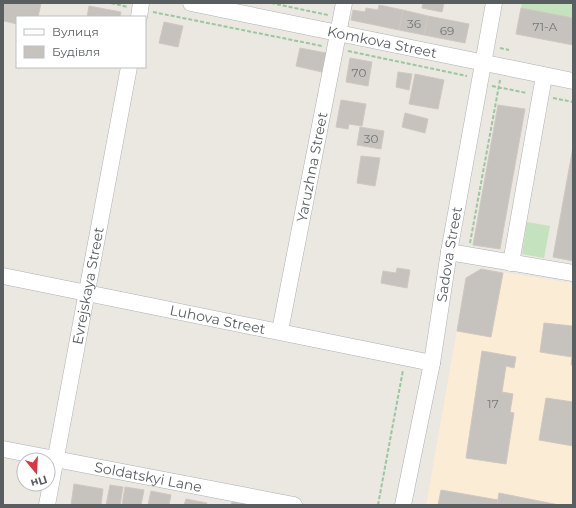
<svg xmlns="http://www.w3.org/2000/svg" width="576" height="508" font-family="Montserrat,sans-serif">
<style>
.commercial{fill:#fbecd6}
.green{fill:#c4e2be}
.building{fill:#c6c2be;stroke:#d0c8c0}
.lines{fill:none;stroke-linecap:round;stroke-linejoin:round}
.minor-casing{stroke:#acb0b3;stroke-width:17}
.path{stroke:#9bc7a0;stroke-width:2;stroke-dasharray:4 2;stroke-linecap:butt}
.minor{stroke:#fff;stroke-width:16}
.labels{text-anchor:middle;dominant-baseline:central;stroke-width:3;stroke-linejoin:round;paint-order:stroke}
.number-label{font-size:12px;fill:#747778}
.street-label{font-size:14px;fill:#595e61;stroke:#fff}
</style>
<rect width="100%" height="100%" fill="#ebe7e1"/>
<!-- commercial -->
<path class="commercial" d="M481,269l92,14v222h-147l40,-227z"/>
<!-- green -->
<path class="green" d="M522,3h51v15l-52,-10z
M527,222l23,4 -6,32 -22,-4z"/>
<!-- building -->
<path class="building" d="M3,3h38l-3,14h-21v7l-13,-3z
M423,3h21l-2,9 -20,-4z
M379,5l24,5 -4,20 -48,-10 2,-10 12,2 1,-4 12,2z
M89,6l32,6 -1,5h-33z
M521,8l52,10v27l-57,-11z
M403,10l25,6 -4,19 -25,-5z
M428,16l41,8 -4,19 -41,-8z
M164,22l19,4 -5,21 -19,-4z
M300,48l26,5 -4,19 -26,-6z
M350,58l22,4 -4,24 -22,-4z
M398,72l14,2 -3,16 -13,-3z
M415,74l29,6 -6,29 -29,-5z
M341,100l25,4 -4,22 -13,-2 -1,5 -12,-2z
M498,105l27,4 -25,140 -27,-4z
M405,113l23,6 -3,14 -23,-6z
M360,127l24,4 -3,18 -24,-4z
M573,147v114l-20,-4z
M361,156l19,2 -5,28 -18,-3z
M397,268l13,2 -3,18 -26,-5 2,-12 13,2z
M481,269l22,4 -12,64 -34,-6 9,-53z
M544,323l28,3 1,39h-2l1,-8 -32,-5z
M482,351l34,6 -2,11 -8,-2 -4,26 11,2 -3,18 4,1 -8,51 -40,-6z
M546,398l27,4v44l-34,-6z
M74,484l29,5 -2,16h-30z
M110,485l13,2 -3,18h-14z
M125,487l19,3 -3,15h-19z
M441,490l57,10 -1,5h-59z
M151,491l20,4 -2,10h-21z
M499,493l60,12h-62z
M186,499l21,4 -1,2h-22z
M232,502l11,2v1h-12z"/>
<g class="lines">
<defs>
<g id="minor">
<path id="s1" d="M191,3l382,78"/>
<path d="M139,17l2,-14"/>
<path d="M449,252l124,21"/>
<path d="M511,263l33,-187"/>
<path id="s2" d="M3,276l429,87"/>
<path id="s3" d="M280,331l64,-328"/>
<path id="s4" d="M3,449l291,56"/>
<path id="s5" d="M47,505l82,-438"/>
<path id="s6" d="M403,505l29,-142 17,-111 45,-249"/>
</g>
</defs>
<!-- minor casing -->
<use href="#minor" class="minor-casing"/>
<!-- path -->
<path class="path" d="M111,3l17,4
M271,3l57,12
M153,12l169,34
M500,48l9,2
M348,51l119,25
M492,86l35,7
M553,98l20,4
M470,243l30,-163
M378,505l25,-135"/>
<!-- minor -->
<use href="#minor" class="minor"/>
</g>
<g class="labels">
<!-- number labels -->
<g class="number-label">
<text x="414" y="23">36</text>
<text x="545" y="26">71-А</text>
<text x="447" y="30">69</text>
<text x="359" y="72">70</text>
<text x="371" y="138">30</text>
<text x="493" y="403">17</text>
</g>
<!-- street labels -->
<g class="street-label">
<text stroke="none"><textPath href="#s1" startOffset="195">Komkova Street</textPath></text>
<text stroke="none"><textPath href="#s3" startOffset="167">Yaruzhna Street</textPath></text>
<text stroke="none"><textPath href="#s6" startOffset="255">Sadova Street</textPath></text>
<text stroke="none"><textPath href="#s5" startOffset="223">Evrejskaya Street</textPath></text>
<text stroke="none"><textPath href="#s2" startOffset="219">Luhova Street</textPath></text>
<text stroke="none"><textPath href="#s4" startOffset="148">Soldatskyi Lane</textPath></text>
</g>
</g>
<!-- border -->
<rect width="576" height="508" fill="none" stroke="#595e61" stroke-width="8"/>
<!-- legend -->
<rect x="16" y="16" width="130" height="52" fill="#ffffff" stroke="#bdbfc0"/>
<rect x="24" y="29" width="20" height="6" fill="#ffffff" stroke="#bdbfc0"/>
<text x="52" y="36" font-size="12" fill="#595e61">Вулиця</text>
<rect x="24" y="46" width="20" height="12" fill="#c6c2be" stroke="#bdbfc0"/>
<text x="52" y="56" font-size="12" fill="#595e61">Будівля</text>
<!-- north arrow -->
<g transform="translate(36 472) rotate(162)"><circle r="19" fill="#ffffff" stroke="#bdbfc0"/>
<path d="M0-3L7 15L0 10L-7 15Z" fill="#dd3545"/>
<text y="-6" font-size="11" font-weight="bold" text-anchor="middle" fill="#595e61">Пн</text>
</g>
</svg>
